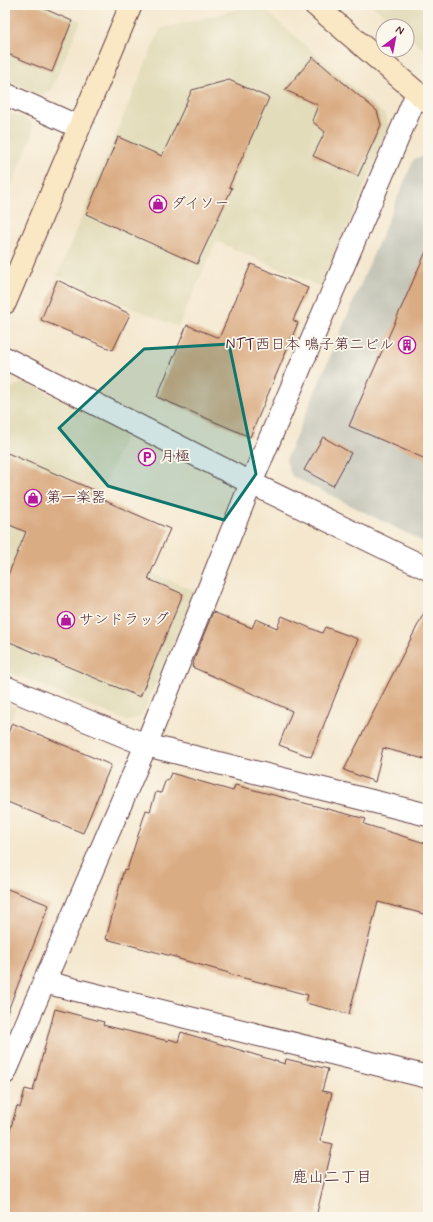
<svg xmlns="http://www.w3.org/2000/svg" width="433" height="1222" font-family="Mynerve,'Klee One',sans-serif">
<style>
.built{fill:#e2dcba}
.industrial{fill:#c5c5b8}
.building{fill:#daac83}
.lines{fill:none;stroke-linecap:round;stroke-linejoin:round}
.street-casing{stroke:#643d43;stroke-width:24}
.secondary-casing{stroke:#643d43;stroke-width:24}
.street{stroke:#fff;stroke-width:22}
.secondary{stroke:#fae7c3;stroke-width:22}
.marked{fill:#0f766e;fill-opacity:0.2;stroke:#0f766e;stroke-width:3;stroke-linejoin:round}
.labels{text-anchor:middle;dominant-baseline:central;stroke-width:3.5;stroke-linejoin:round;paint-order:stroke}
.poi-label{font-size:15px;fill:#4a1f2b;stroke:#fbf7ec;text-anchor:start}
.neighbourhood-label{font-size:16px;fill:#4a1f2b;stroke:#fbf7ec}
</style>
<rect width="100%" height="100%" fill="#fbf7ec"/>
<filter id="ink" filterUnits="userSpaceOnUse"><feTurbulence type="fractalNoise" baseFrequency=".025" numOctaves="2"/><feDisplacementMap in="SourceGraphic" scale="8" xChannelSelector="R" yChannelSelector="G"/><feConvolveMatrix kernelMatrix="1 2 1 2 8 2 1 2 1" color-interpolation-filters="sRGB"/></filter>
<filter id="wash" filterUnits="userSpaceOnUse"><feTurbulence type="fractalNoise" baseFrequency=".012" numOctaves="4" result="noise"/><feDisplacementMap in="SourceGraphic" scale="16" xChannelSelector="R" yChannelSelector="G"/><feGaussianBlur stdDeviation="0.9" result="paint"/><feColorMatrix in="noise" values="0 0 0 0 0 0 0 0 0 0 0 0 0 0 0 0 0 1.4 0 .05"/><feComposite in="paint" operator="in"/></filter>
<g filter="url(#wash)">
<rect width="100%" height="100%" fill="#f4e7ce"/>
<!-- built -->
<path class="built" d="M5,5h38l38,16 -30,69 -12,4 -34,-15z
M255,5h4l127,111 3,13 -67,158 -106,-46 -38,86 -121,-51 103,-247z
M372,5h56v48l-21,-18v-9h-11z
M5,111l26,10 2,13 -28,67z
M25,382l102,50 -47,112 116,47 -55,126 -14,4 -122,-51v-270l5,-12z
M5,702l11,5 -11,26z"/>
<!-- industrial -->
<path class="industrial" d="M428,154v390l-136,-68 -6,-16 128,-301z"/>
<g id="blocks">
<!-- building -->
<path class="building" d="M5,5h31l36,16 -20,51 -47,-19z
M313,57l64,54 4,14 -23,51 -45,-20 12,-24 -13,-11 6,-16 -33,-15z
M229,80l40,18 -40,89 3,1 -35,76 -111,-50 32,-77 44,19 30,-66z
M428,247v213l-79,-34z
M251,264l57,24 -15,32 5,3 -48,114 -93,-40 30,-72 32,13z
M57,280l73,34 -17,36 -72,-30z
M323,437l28,16 -18,33 -29,-16z
M5,452l93,40 -2,5 74,32 -22,50 35,15 -43,103 -135,-57v-58l21,-50 -21,-9z
M428,605v155l-45,-12 -8,34 -31,-12z
M213,612l39,16 4,-9 21,9 5,-12 40,17 3,-6 33,12 -47,118 -32,-12 13,-34 -100,-44 4,-13z
M12,723l99,42 -28,68 -78,-32v-60z
M171,773l62,18 2,-6 131,34 -2,5 64,20v71l-50,-13 -29,112 -43,-11 2,-8 -79,-21v-1l-50,-14v-1l-73,-19 18,-70 3,1 19,-60 4,1 6,-19 5,1 5,-14 2,1z
M5,888l44,17 -42,108 -2,-1z
M55,1009l49,13 -1,3 65,16 1,-2 9,3 3,-10 104,32 1,-5 42,10 -6,22 10,2 -12,48 13,3 -17,73h-311v-69l12,-42 3,2 5,-19 8,2z"/>
</g>
</g>
<g filter="url(#ink)">
<use href="#blocks" fill-opacity="0" stroke="#643d43" stroke-width="1"/>
<g class="lines">
<defs>
<path id="street" d="M5,94l74,33
M5,358l246,125 177,86
M5,687l141,58 282,70
M44,982l384,95
M5,1073l141,-328 105,-262 166,-390"/>
<path id="secondary" d="M315,5l113,97
M5,303l126,-298"/>
</defs>
<!-- street casing -->
<use href="#street" class="street-casing"/>
<!-- secondary casing -->
<use href="#secondary" class="secondary-casing"/>
<!-- street -->
<use href="#street" class="street"/>
<!-- secondary -->
<use href="#secondary" class="secondary"/>
</g>
</g>
<!-- marked area -->
<path class="marked" d="M229,344l27,130 -32,46 -116,-34 -49,-58 85,-79z"/>
<!-- icons -->
<defs>
<symbol id="shop-ring" viewBox="-11 -11 22 22"><circle r="9.5" fill="#fbf7ec" stroke="#b5179e" stroke-width="1.5"/><path d="M-5-2.5h2.3a2.7 3.5 0 0 1 5.4 0H5L5.5 6h-11ZM-1.5-2.5h3a1.5 2.3 0 0 0-3 0Z" fill="#b5179e"/></symbol>
<symbol id="building-ring" viewBox="-11 -11 22 22"><circle r="9.5" fill="#fbf7ec" stroke="#b5179e" stroke-width="1.5"/><path d="M-4-6H4V6H1V3H-1V6H-4ZM-2.5-4.3h1.7v1.8h-1.7ZM.8-4.3h1.7v1.8H.8ZM-2.5-1h1.7V.8h-1.7ZM.8-1h1.7V.8H.8Z" fill="#b5179e"/></symbol>
<symbol id="parking-ring" viewBox="-11 -11 22 22"><circle r="9.5" fill="#fbf7ec" stroke="#b5179e" stroke-width="1.5"/><path d="M-3.5-5.5H1a3.5 3.5 0 0 1 0 7H-1V5.5H-3.5ZM-1-3.4V-.6H.8a1.4 1.4 0 0 0 0-2.8Z" fill="#b5179e"/></symbol>
</defs>
<g fill-rule="evenodd">
<use href="#shop-ring" x="148" y="194" width="20" height="20"/>
<use href="#building-ring" x="397" y="335" width="20" height="20"/>
<use href="#parking-ring" x="137" y="447" width="20" height="20"/>
<use href="#shop-ring" x="23" y="488" width="20" height="20"/>
<use href="#shop-ring" x="56" y="610" width="20" height="20"/>
</g>
<g class="labels">
<!-- poi labels -->
<g class="poi-label">
<text x="171" y="204">ダイソー</text>
<text x="394" y="345" text-anchor="end">NTT西日本 鳴子第二ビル</text>
<text x="160" y="457">月極</text>
<text x="46" y="498">第一楽器</text>
<text x="79" y="620">サンドラッグ</text>
</g>
<!-- neighbourhood labels -->
<g class="neighbourhood-label">
<text x="332" y="1177">鹿山二丁目</text>
</g>
</g>
<!-- margin -->
<rect width="433" height="1222" fill="none" stroke="#fbf7ec" stroke-width="20"/>
<!-- north arrow -->
<g transform="translate(395 38) rotate(32)"><circle r="19" fill="#fbf7ec" stroke="#b4a19f"/>
<path d="M0-3L7 15L0 10L-7 15Z" fill="#b5179e"/>
<text y="-6" font-size="11" font-weight="bold" text-anchor="middle" fill="#4a1f2b">N</text>
</g>
</svg>
